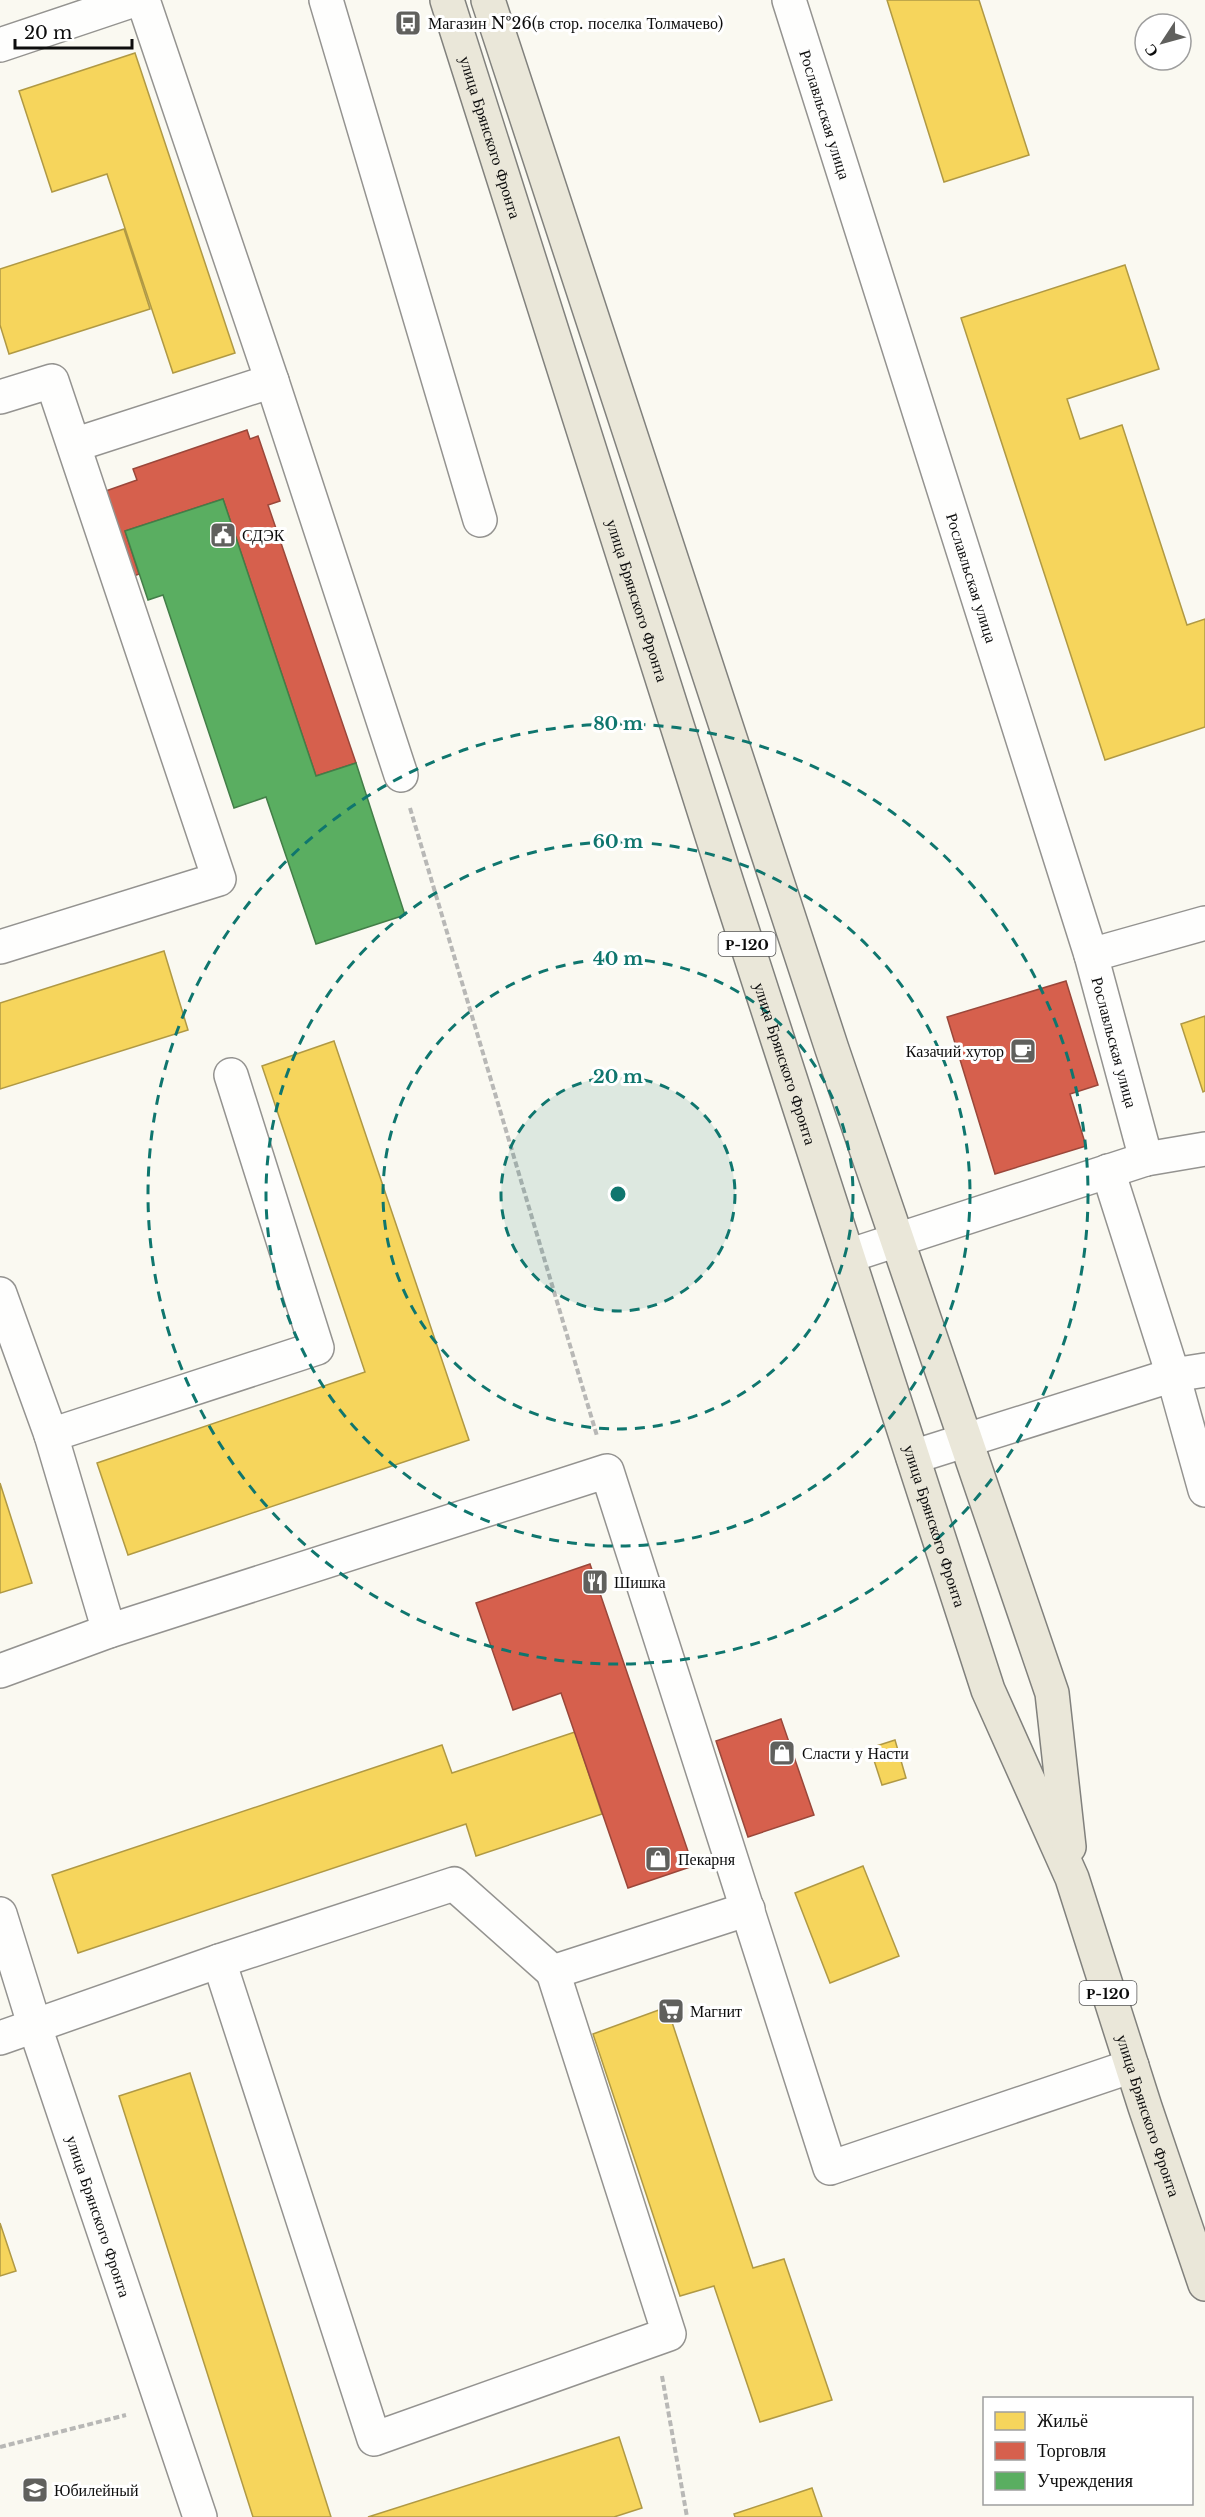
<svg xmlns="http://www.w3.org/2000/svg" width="1205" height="2517" font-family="'Libre Baskerville',serif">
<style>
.homes{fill:#f6d55c;stroke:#b09944;stroke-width:1.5}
.shops{fill:#d6604d;stroke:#9a473a;stroke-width:1.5}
.public{fill:#5aae61;stroke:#437e48;stroke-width:1.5}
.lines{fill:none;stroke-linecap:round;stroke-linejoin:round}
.minor-casing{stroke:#949390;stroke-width:36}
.major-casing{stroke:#81817d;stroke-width:36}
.path{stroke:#b8b8b6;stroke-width:4;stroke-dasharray:6 3;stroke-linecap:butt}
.minor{stroke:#fefefd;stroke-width:33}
.major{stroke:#eae7d9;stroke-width:33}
.ring{fill:none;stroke:#0f766e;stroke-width:3;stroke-dasharray:10 8}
.labels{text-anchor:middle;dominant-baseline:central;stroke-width:6;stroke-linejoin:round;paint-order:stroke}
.shield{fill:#fff;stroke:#565656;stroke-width:1.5}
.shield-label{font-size:15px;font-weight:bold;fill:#0d0d0d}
.poi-label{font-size:16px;fill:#0d0d0d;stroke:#fff;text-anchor:start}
.street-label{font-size:16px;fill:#0d0d0d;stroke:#fff}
.centre{fill:#0f766e;stroke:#fff;stroke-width:3}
.ring-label{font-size:18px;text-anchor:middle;font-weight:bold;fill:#0f766e;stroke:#fff;stroke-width:6;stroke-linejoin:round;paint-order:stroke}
</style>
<rect width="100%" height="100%" fill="#faf9f1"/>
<!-- homes -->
<path class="homes" d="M887,0h92l50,155 -85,27z
M135,53l100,300 -62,20 -66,-199 -55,18 -33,-101z
M124,229l26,80 -141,45 -9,-29v-56z
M1125,265l34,104 -92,30 13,40 42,-14 65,200 18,-6v108l-100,33 -144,-442z
M164,951l24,79 -188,59v-86z
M1205,1016v75l-2,1 -22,-68z
M334,1041l135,399 -341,115 -31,-92 268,-91 -103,-306z
M0,1483l32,100 -32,10z
M575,1732l27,82 -126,42 -10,-32 -388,129 -26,-78 390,-130 10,28z
M895,1740l11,38 -24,7 -12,-37z
M863,1866l36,90 -69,27 -35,-90z
M667,2007l86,261 31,-9 48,141 -72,22 -46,-136 -34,10 -87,-262z
M190,2073l141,444h-78l-134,-421z
M0,2223l16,48 -16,5z
M619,2437l23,71 -28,9h-246z
M812,2488l10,29h-87l-1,-3z"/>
<!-- shops -->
<path class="shops" d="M247,430l3,9 8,-3 22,65 -12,4 88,258 -40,13 -93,-277 -98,32 14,43 -8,3 -28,-85 34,-12 -4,-11z
M1066,981l32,104 -28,9 16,52 -91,28 -48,-157z
M590,1564l103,302 -65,22 -67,-195 -48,17 -37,-107z
M781,1719l33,96 -66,22 -32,-96z"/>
<!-- public -->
<path class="public" d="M223,499l93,277 40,-13 49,152 -89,29 -50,-147 -32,11 -71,-213 -15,5 -23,-69z"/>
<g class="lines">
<defs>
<g id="minor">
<path d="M143,0l129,381 129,394"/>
<path d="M326,0l154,520"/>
<path id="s1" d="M789,0l302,955 55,204"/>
<path d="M0,45l134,-45"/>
<path d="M0,397l52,-16 167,498 -219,68"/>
<path d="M74,445l198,-64"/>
<path d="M1091,955l114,-32"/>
<path d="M1108,1171l65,204 32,-5"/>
<path d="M848,1256l298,-97 59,-10"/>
<path d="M0,1294l51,141 58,196"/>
<path d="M51,1435l266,-87 -86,-273"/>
<path d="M913,1457l260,-82 32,115"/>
<path d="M0,1671l109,-40 498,-160 223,697 302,-102"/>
<path id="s2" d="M0,1914l35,113 165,490"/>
<path d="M219,1961l155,478 295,-105 -116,-362"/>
<path d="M0,2038l219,-77 235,-77 99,88 195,-63"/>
</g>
<g id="major">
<path id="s3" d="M447,0l280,883 261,807 84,188 73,229 60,177"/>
<path d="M488,0l344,1049 220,644 17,154"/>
</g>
</defs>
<!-- minor casing -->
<use href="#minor" class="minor-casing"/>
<!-- major casing -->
<use href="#major" class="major-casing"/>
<!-- path -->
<path class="path" d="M410,808l187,628
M662,2376l25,141
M0,2447l126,-32"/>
<!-- minor -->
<use href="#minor" class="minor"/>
<!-- major -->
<use href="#major" class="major"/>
</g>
<!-- distance rings -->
<circle cx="618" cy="1194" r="117" fill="#0f766e" fill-opacity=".12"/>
<g class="ring">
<circle cx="618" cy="1194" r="117"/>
<circle cx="618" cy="1194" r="235"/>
<circle cx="618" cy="1194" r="352"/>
<circle cx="618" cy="1194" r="470"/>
</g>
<!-- icons -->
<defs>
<symbol id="bus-square" viewBox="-11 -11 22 22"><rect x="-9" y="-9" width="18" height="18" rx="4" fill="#60605d" stroke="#fff"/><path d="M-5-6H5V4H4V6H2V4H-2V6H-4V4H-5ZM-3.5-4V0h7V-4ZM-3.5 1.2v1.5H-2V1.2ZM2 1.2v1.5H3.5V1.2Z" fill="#fff"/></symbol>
<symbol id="civic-square" viewBox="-11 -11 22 22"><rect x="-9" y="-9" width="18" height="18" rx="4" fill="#60605d" stroke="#fff"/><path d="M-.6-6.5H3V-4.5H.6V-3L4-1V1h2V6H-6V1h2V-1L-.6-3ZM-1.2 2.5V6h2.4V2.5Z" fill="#fff"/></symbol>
<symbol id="cafe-square" viewBox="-11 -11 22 22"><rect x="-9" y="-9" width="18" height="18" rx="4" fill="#60605d" stroke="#fff"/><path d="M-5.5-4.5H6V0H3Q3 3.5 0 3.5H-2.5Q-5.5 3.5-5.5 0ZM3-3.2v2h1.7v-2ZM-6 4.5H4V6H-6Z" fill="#fff"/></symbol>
<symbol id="restaurant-square" viewBox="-11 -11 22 22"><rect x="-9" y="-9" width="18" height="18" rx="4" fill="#60605d" stroke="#fff"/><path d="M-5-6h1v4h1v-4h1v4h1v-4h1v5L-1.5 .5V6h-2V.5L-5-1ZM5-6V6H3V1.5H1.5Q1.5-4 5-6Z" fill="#fff"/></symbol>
<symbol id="shop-square" viewBox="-11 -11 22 22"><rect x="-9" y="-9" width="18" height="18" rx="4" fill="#60605d" stroke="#fff"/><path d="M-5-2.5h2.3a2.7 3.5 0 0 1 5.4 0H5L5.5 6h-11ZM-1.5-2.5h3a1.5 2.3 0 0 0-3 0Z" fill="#fff"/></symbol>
<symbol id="supermarket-square" viewBox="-11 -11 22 22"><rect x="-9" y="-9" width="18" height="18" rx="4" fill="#60605d" stroke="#fff"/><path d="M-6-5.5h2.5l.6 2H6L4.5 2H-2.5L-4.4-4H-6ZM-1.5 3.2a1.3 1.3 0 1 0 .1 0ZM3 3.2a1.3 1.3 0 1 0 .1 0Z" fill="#fff"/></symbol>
<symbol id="school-square" viewBox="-11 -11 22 22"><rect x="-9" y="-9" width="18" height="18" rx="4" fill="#60605d" stroke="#fff"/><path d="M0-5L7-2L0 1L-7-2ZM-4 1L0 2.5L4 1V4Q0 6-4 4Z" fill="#fff"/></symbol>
</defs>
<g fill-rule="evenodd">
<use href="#bus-square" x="393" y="8" width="30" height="30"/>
<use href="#civic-square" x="208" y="520" width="30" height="30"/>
<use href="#cafe-square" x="1008" y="1036" width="30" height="30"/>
<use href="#restaurant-square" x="580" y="1567" width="30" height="30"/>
<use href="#shop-square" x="767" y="1738" width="30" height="30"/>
<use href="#shop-square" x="643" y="1844" width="30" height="30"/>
<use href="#supermarket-square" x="656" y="1996" width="30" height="30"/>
<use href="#school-square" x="20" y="2475" width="30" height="30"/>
</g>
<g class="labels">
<!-- shield labels -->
<g class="shield">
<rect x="718.5" y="932" width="57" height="24" rx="4.5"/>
<rect x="1079.5" y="1981" width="57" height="24" rx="4.5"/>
</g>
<g class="shield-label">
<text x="747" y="944">Р-120</text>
<text x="1108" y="1993">Р-120</text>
</g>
<!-- poi labels -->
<g class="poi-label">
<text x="428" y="23">Магазин №26(в стор. поселка Толмачево)</text>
<text x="242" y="535">СДЭК</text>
<text x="1004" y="1051" text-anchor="end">Казачий хутор</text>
<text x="614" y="1582">Шишка</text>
<text x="802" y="1753">Сласти у Насти</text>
<text x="678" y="1859">Пекарня</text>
<text x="690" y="2011">Магнит</text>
<text x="54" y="2490">Юбилейный</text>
</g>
<!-- street labels -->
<g class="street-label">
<text stroke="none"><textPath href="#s1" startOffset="120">Рославльская улица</textPath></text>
<text stroke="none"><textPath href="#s3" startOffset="144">улица Брянского Фронта</textPath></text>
<text stroke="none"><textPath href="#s1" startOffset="606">Рославльская улица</textPath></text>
<text stroke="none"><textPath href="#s3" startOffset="630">улица Брянского Фронта</textPath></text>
<text stroke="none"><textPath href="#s1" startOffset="1092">Рославльская улица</textPath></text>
<text stroke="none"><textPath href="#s3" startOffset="1116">улица Брянского Фронта</textPath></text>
<text stroke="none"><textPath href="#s3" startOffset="1602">улица Брянского Фронта</textPath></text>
<text stroke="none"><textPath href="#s3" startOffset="2230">улица Брянского Фронта</textPath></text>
<text stroke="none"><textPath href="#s2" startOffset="318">улица Брянского Фронта</textPath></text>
</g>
</g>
<circle cx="618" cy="1194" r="9" class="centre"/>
<g class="ring-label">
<text x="618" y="730">80 m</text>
<text x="618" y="848">60 m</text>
<text x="618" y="965">40 m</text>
<text x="618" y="1083">20 m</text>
</g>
<!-- legend -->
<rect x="983" y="2397" width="210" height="108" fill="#ffffff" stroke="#9e9e9e" stroke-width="1.5"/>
<rect x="995" y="2412" width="30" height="18" fill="#f6d55c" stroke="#9e9e9e" stroke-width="1.5"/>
<text x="1037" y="2427" font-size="18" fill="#0d0d0d">Жильё</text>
<rect x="995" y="2442" width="30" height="18" fill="#d6604d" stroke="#9e9e9e" stroke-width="1.5"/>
<text x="1037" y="2457" font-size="18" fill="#0d0d0d">Торговля</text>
<rect x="995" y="2472" width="30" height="18" fill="#5aae61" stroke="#9e9e9e" stroke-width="1.5"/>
<text x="1037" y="2487" font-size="18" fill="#0d0d0d">Учреждения</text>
<!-- north arrow -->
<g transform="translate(1163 42) rotate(234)"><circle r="28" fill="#ffffff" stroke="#9e9e9e" stroke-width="1.5"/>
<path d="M0-4.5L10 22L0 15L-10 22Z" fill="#60605d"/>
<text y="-9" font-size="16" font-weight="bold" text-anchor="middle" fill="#0d0d0d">С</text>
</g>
<!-- scale -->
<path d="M15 39v9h117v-9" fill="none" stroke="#0d0d0d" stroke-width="3"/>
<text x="24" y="39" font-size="18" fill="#0d0d0d" stroke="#ffffff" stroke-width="4.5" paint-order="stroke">20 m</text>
</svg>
